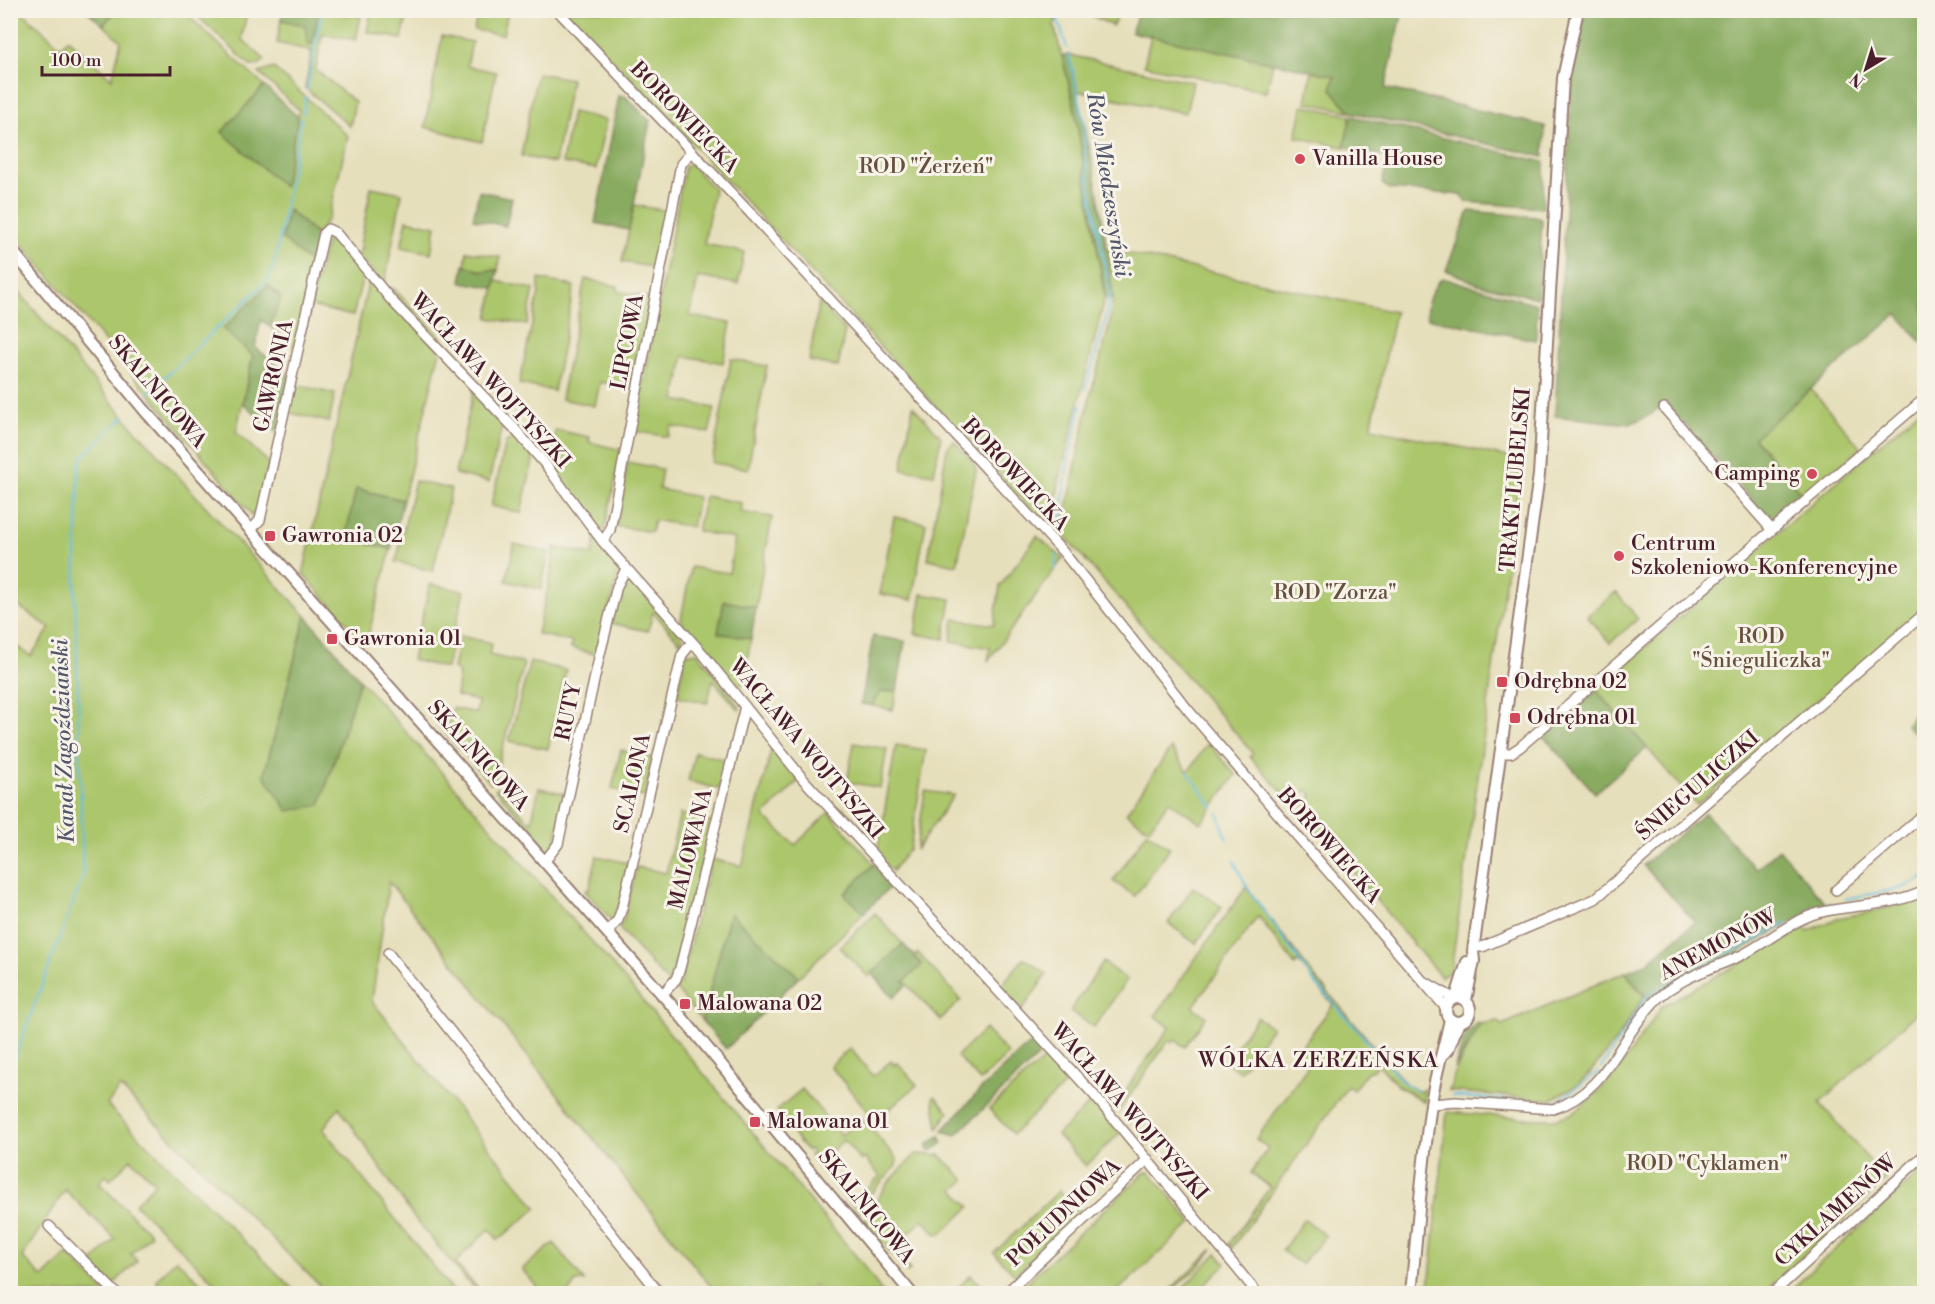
<svg xmlns="http://www.w3.org/2000/svg" width="1935" height="1304" font-family="'Libre Bodoni',serif">
<style>
.green{fill:#acc66c;stroke:#7b724c;stroke-width:1.5}
.forest{fill:#89ab60;stroke:#6a6546;stroke-width:1.5}
.lines{fill:none;stroke-linecap:round;stroke-linejoin:round}
.stream{stroke:#64bde1;stroke-width:2}
.minor-casing{stroke:#987f73;stroke-width:12}
.tertiary-casing{stroke:#987f73;stroke-width:14}
.minor{stroke:#fff;stroke-width:9}
.tertiary{stroke:#fff;stroke-width:10}
.poi-dot{fill:#d1495b;stroke:#f7f3e8;stroke-width:2}
.labels{text-anchor:middle;dominant-baseline:central;stroke-width:6;stroke-linejoin:round;paint-order:stroke}
.street-label{font-size:21px;fill:#4a1f2b;stroke:#f7f3e8}
.poi-label{font-size:21px;fill:#4a1f2b;stroke:#f7f3e8;text-anchor:start}
.park-label{font-size:21px;fill:#67513e;stroke:#f7f3e8}
.water-label{font-size:22px;font-style:italic;fill:#53566b;stroke:#f7f3e8}
.neighbourhood-label{font-size:22px;letter-spacing:1.5px;fill:#4a1f2b;stroke:#f7f3e8}
</style>
<rect width="100%" height="100%" fill="#f7f3e8"/>
<filter id="ink" filterUnits="userSpaceOnUse"><feTurbulence type="fractalNoise" baseFrequency=".0167" numOctaves="2"/><feDisplacementMap in="SourceGraphic" scale="12" xChannelSelector="R" yChannelSelector="G"/><feConvolveMatrix kernelMatrix="1 2 1 2 8 2 1 2 1" color-interpolation-filters="sRGB"/></filter>
<filter id="wash" filterUnits="userSpaceOnUse"><feTurbulence type="fractalNoise" baseFrequency=".008" numOctaves="4" result="noise"/><feDisplacementMap in="SourceGraphic" scale="24" xChannelSelector="R" yChannelSelector="G"/><feGaussianBlur stdDeviation="1.35" result="paint"/><feColorMatrix in="noise" values="0 0 0 0 0 0 0 0 0 0 0 0 0 0 0 0 0 1.4 0 .05"/><feComposite in="paint" operator="in"/></filter>
<g filter="url(#wash)">
<rect width="100%" height="100%" fill="#e6dfbb"/>
<!-- green -->
<path class="green" d="M11,11h10l40,36 7,-8 44,40 9,-38 -18,-16 13,-14h67l81,75 -42,46 62,54 15,-76 -40,-37 15,-5 74,68 -19,81 -12,18 -28,-25 25,56 -18,83 -26,-22 11,-29 -13,-13 -32,147 33,31 -12,58 -246,-290z
M192,11h55l-5,28 23,21 -7,5 -7,1z
M319,11l42,5 -5,24 -34,-6 -6,36 39,32 -5,24 -45,-38 7,-37 -35,-8 4,-23 24,5v5l7,14z
M371,11h37l-6,28 -35,-7z
M478,11h30l-5,24 -29,-5z
M564,11h497l-7,14 20,80 31,193 -46,183 -5,40 -5,8 -410,-443z
M1083,11h37l-8,15z
M442,36l30,6 -5,24 29,6 -14,70 -57,-15z
M1151,36l122,27 -7,29 -122,-27z
M1069,55l124,27 -7,31 -108,-22z
M1312,71l23,5 -4,13 20,23 -45,-10z
M537,73l34,6 -16,84 -34,-7z
M1303,105l48,11 -7,31 -48,-10z
M572,112l34,8 -10,49 -34,-6z
M690,164l24,25 -10,55 40,8 -6,32 -40,-7 -8,39 41,7 -8,40 -39,-7 -9,44 40,8 -6,25 -38,-7 -3,11 -34,-6 51,-265z
M371,187l31,6 -17,89h-4l-24,-28 5,-6 -2,-3z
M634,205l34,6 -12,57 -34,-6z
M407,220l29,6 -5,27 -30,-6z
M331,234l33,38 -11,44 -43,-10 18,-71z
M1107,249l288,63 -24,116 151,32 -71,511 -10,6 -139,-165 10,-18 -5,-4 -15,13 -42,-46 3,-4 -191,-220 27,-133 20,-73 4,-29z
M467,251l33,6 -2,13 -17,1 -16,-6z
M539,279l35,7 -20,105 -35,-7 20,-91z
M585,279l33,7 -1,5 34,7 -18,90 -33,-6 -5,24 -34,-7z
M10,281l122,145 174,190 -42,158 56,31 40,-125 257,290 244,292 22,31h-61l-8,-8 -11,8h-87l-327,-411 -17,119 165,207 -39,32 -9,-11 -34,34 27,30h-5l-62,-74 -76,-112 -16,22 132,164h-128l-207,-206 -13,18 190,188h-72l-90,-89 20,-21 -24,-24 -21,21 -4,-5 -7,8 52,51 -20,20 6,7 -24,24 -22,-22 24,-24 -50,-49 -43,67 21,21 24,-24 40,39 -92,1 -4,-5v-646l20,13 19,-28 -39,-27z
M496,281l38,8 -7,36 -39,-7z
M372,282l68,69 -37,149 -47,-11 -10,49 45,11 -25,95 -63,-70 65,-290z
M393,288l48,49 -1,3 -30,-24 -18,-22z
M819,302l26,28 -7,37 -29,-6z
M731,359l36,7 -19,103 -36,-6z
M293,384l42,10 -6,28 -42,-10z
M1811,389l50,59 -57,49 -51,-59z
M474,390l31,31 -6,16 -10,45 -34,-8z
M913,406l28,31 -7,37 -32,-5z
M1924,406v203l-227,196 -101,-115z
M556,430l34,7 -1,5 33,8 -18,82 -4,1 -52,-70z
M513,438l7,2 14,16 -13,57 -30,-7 15,-64z
M954,441l19,21 3,8 -19,95 -29,-6 19,-111z
M628,462l34,7 -3,20 39,8 -6,30 -38,-7 -3,12 -35,-6z
M415,481l36,8 -18,82 -37,-9z
M705,496l37,7 -2,9 32,5 -16,90 -32,-6 -6,32 33,6 -8,45 -6,3 -6,-3 -47,-57 -3,-8 10,-52 38,6 6,-34 -38,-8z
M894,517l32,6 -14,77 -32,-6z
M1037,536l26,22 -75,103 2,-13 -39,-7 3,-22 40,6 6,-39z
M596,538l24,29 -22,88 -27,-7 1,-6 -35,-8 15,-64 2,-23 38,8z
M514,544l35,8 -8,37 -35,-8z
M628,580l6,2 49,56 -3,4 -27,-30 -5,19 -38,-8 12,-40z
M430,584l34,7 -18,77 -34,-8z
M1616,592l22,27 -28,24 -23,-27z
M922,594l29,5 -7,40 -29,-5z
M460,636l32,7 -3,12 35,8 -29,115 -4,6 -53,-59 2,-3 6,7 6,-21 24,5 2,-12 -22,-5 3,-23 -6,-5z
M697,652l43,55 -1,3 -26,-30 -6,23 -30,-7 9,-42z
M530,662l36,8 -18,79 -39,-8z
M884,690l13,1 -4,19 -21,-4 4,-9z
M854,743l33,6 -7,39 -33,-6z
M1208,743l28,32 -35,48 -32,-22 -20,28 -23,-16 45,-65 17,24z
M896,745l30,5 -16,98 -18,23 -18,-18 4,-5z
M772,747l28,32 -36,37 31,29 34,-33 45,52 -29,30 19,19 -65,64 -69,-63 -28,107 -27,-33 5,-4 31,-125 31,7z
M621,750l32,8 -9,39 -32,-8z
M695,752l31,8 -7,29 -31,-8z
M497,787l34,36 8,-35 28,6 -14,56 -2,2 -56,-63z
M925,791l29,4 -38,55z
M843,808l26,29 -5,4 -22,-28z
M680,814l31,8 -34,145 -8,17 -51,-57 5,-5 14,-55 29,6z
M1147,832l23,16 -35,48 -22,-15z
M597,856l31,7 -8,44 -7,15 -28,-31 4,-2z
M1193,887l29,20 -26,37 -28,-21z
M1246,887l67,88 93,109 14,8 4,-3 1,13 -27,-16 -20,-22 -5,6 -6,2 -14,18 -5,-4 -116,162 -3,-4 41,-57 -19,-14 17,-25 -12,-9 52,-73 -13,-11 38,-50 -35,-44 -3,4 -37,-49 -65,91 13,10 -21,30 -10,-7 -3,3 -3,-3 -51,72 -4,-5 56,-80 -15,-11z
M1924,897v109l-104,97 66,77 -123,113h-332l-2,-6 18,-175 90,7h17l17,-5 23,-18 21,-21 47,-69 143,-79 3,4 30,-13 46,-9z
M875,913l28,31 -35,33 -28,-30z
M918,953l43,47 -21,20 -36,-39 18,-16 -8,-9z
M1024,958l23,16 -25,36 -19,-21 1,-7z
M1103,962l24,18 -33,47 -24,-16z
M1625,972l19,25 -28,43 -26,33 -13,12 -26,15 -102,-9 7,-22 25,-45 17,-3 4,4z
M1257,1017l15,10 -32,45 -15,-11z
M985,1029l23,25 -28,27 -23,-25z
M850,1048l23,28 18,-15 3,4 3,-3 20,23 -41,36 -46,-55z
M1048,1055l22,25 -57,54 -24,-25z
M802,1089l39,46 21,-17 35,41 -1,7 -27,30 -9,19 -30,-35 3,-3 21,25 26,-26 -16,-18 -3,3 -17,-21 -24,21 10,12 -3,3 -17,-21 3,-2 -3,-4 -3,2 -25,-30 2,-3 -7,-8z
M935,1096l14,16 -11,16 -5,-30z
M1091,1102h2l27,31 -34,33 -29,-31z
M916,1154l24,1 25,25 -11,10 16,17 -29,27h-4l-14,-14 -31,29 18,21 -3,3 -43,-53 24,-37z
M1924,1168v125h-137l129,-117z
M1145,1172h5l42,51 -77,70h-100z
M1059,1191l21,22 -65,62 -21,-22z
M1304,1219l22,17 -25,28 -19,-13z
M554,1243l30,38 -8,1 -8,11h-26l-20,-24z
M1213,1249l-13,17 -30,26h-2z
M1217,1253l9,11 -31,29h-17z
M176,1259l35,34h-62l10,-10 -3,-3z
M971,1275l17,18h-36z"/>
<!-- forest -->
<path class="forest" d="M87,11h29l-13,14z
M283,11h36l-7,34 -5,-2 -2,-18 -24,-5z
M1139,11h264l-18,77 160,38 -1,31 -193,-45 -20,-23 4,-13 -204,-44z
M1587,11h337v334l-27,-31 -143,124 50,59 -31,27 -108,-122 -15,13 -20,9 -75,-8 18,-364z
M1069,55c19,80 35,161 44,243h-8l-31,-193 -12,-49z
M264,86l34,31 -14,70 -62,-55z
M619,96h6l25,25 -21,109 -34,-7z
M1351,116l193,46 -1,46 -77,-6 -4,-7 -72,-6 -8,-5 6,-27 -44,-10z
M479,191l33,7 -6,28 -33,-7z
M288,210l29,25 -3,31 -32,-27z
M1469,211l67,6 6,3 -4,78 -60,-14 -32,-14z
M464,265l17,6 17,-1 -4,18 -33,-6z
M1442,278l95,26 -1,36 -109,-22c-2,-14 5,-30 15,-40z
M268,285l13,13 -11,29 -9,-7 -6,27 35,29 -13,57 -34,-30 10,-47 -30,-27z
M356,489l47,11 -12,49 -46,-11z
M724,601l32,6 -5,32 -33,-6z
M306,616l54,64 -40,125 -32,6 -24,-36z
M873,636l32,5 -8,50 -16,1 -9,14 -11,-2z
M1596,690l51,58 -52,45 -52,-57z
M1924,693v29l-11,10 -7,-7c10,-10 9,-22 18,-32z
M1705,813l51,56 23,-20 49,57 -14,4 -164,91 -25,-29 22,-9 48,-41 -52,-57z
M874,864l18,21 -28,28 -20,-19z
M730,913l69,64 -73,72 -24,-28z
M903,944l19,21 -18,16 3,4 -14,13 -21,-25z
M1476,1023l5,1 -27,45 10,-31z
M1035,1041l9,10 -88,84 -14,-4 39,-42 40,-38z
M940,1136l3,7 -12,8 -4,-2v-4z"/>
<g class="lines">
<!-- stream -->
<path class="stream" d="M1060,10l-2,11 9,27
M1069,54l15,67 2,46 24,126 -5,30 -20,67
M307,90l15,-80
M303,114l3,-17
M147,394l121,-114 7,-19 26,-142
M1060,533l6,-61 15,-68
M1055,570l2,-15
M1188,772l25,35
M1218,813l9,26
M1234,861l13,26 65,92 91,103 14,9
M1846,899l56,-11 22,-10
M1808,912l23,-9
M1601,1068l46,-72 69,-39 28,-11 42,-23
M10,1070l73,-194 -8,-290 4,-119 3,-10 43,-41
M1452,1096l97,8 11,-4 38,-28"/>
</g>
</g>
<g filter="url(#ink)">
<g class="lines">
<defs>
<path id="minor" d="M557,10l197,207 310,336 125,158 257,297
M1664,408l108,122
M251,530l9,-10 64,-287 4,-4 8,4 56,68 121,126 32,37 58,78 100,112 100,125 291,316 164,199
M603,542l7,-12 71,-366 10,-12
M1501,753h10l9,-6 404,-348
M545,861l13,-17 41,-186 18,-72 9,-17
M1836,890l88,-76
M608,932l10,-12 4,-12 60,-253 10,-13
M1473,947h9l113,-48 329,-285
M388,953l272,341
M1425,982l28,16
M663,994l13,-15 4,-11 65,-262
M1431,1104l25,-2 97,7c55,-17 67,-74 104,-110 23,-22 58,-31 85,-44 26,-13 48,-34 76,-42 34,-9 74,-6 106,-22
M49,1226l68,68
M1005,1294l143,-135
M1772,1294l152,-139"/>
<path id="tertiary" d="M10,248l136,164 529,597 237,285
M1456,997l11,-35
M1446 1010a12 12 0 1 1 24 0a12 12 0 1 1-24 0Z
M1466,1000l8,-39 -1,-10 66,-476 24,-397 15,-68
M1443,1054l5,-4 11,-28
M1411,1294c6,-63 11,-127 20,-190 4,-29 13,-56 19,-85"/>
</defs>
<!-- minor casing -->
<use href="#minor" class="minor-casing"/>
<!-- tertiary casing -->
<use href="#tertiary" class="tertiary-casing"/>
<!-- minor -->
<use href="#minor" class="minor"/>
<!-- tertiary -->
<use href="#tertiary" class="tertiary"/>
</g>
</g>
<!-- markers -->
<g class="poi-dot">
<circle cx="1300" cy="159" r="6"/>
<circle cx="1812" cy="474" r="6"/>
<rect x="264" y="530" width="12" height="12" rx="3"/>
<circle cx="1619" cy="556" r="6"/>
<rect x="326" y="633" width="12" height="12" rx="3"/>
<rect x="1496" y="676" width="12" height="12" rx="3"/>
<rect x="1509" y="712" width="12" height="12" rx="3"/>
<rect x="679" y="998" width="12" height="12" rx="3"/>
<rect x="749" y="1116" width="12" height="12" rx="3"/>
</g>
<g class="labels">
<!-- street labels -->
<g class="street-label">
<text transform="translate(684 118) rotate(46)">BOROWIECKA</text>
<text transform="translate(628 342) rotate(-79)">LIPCOWA</text>
<text transform="translate(274 376) rotate(-77)">GAWRONIA</text>
<text transform="translate(490 381) rotate(48)">WACŁAWA WOJTYSZKI</text>
<text transform="translate(157 392) rotate(50)">SKALNICOWA</text>
<text transform="translate(1015 475) rotate(47)">BOROWIECKA</text>
<text transform="translate(1516 480) rotate(-85)">TRAKT LUBELSKI</text>
<text transform="translate(569 712) rotate(-78)">RUTY</text>
<text transform="translate(806 749) rotate(50)">WACŁAWA WOJTYSZKI</text>
<text transform="translate(478 756) rotate(48)">SKALNICOWA</text>
<text transform="translate(633 783) rotate(-77)">SCALONA</text>
<text transform="translate(1698 786) rotate(-41)">ŚNIEGULICZKI</text>
<text transform="translate(1329 846) rotate(49)">BOROWIECKA</text>
<text transform="translate(691 849) rotate(-76)">MALOWANA</text>
<text transform="translate(1718 945) rotate(-28)">ANEMONÓW</text>
<text transform="translate(1129 1112) rotate(49)">WACŁAWA WOJTYSZKI</text>
<text transform="translate(866 1207) rotate(51)">SKALNICOWA</text>
<text transform="translate(1836 1211) rotate(-42)">CYKLAMENÓW</text>
<text transform="translate(1064 1213) rotate(-43)">POŁUDNIOWA</text>
</g>
<!-- poi labels -->
<g class="poi-label">
<text x="1312" y="159">Vanilla House</text>
<text x="1800" y="474" text-anchor="end">Camping</text>
<text x="282" y="536">Gawronia 02</text>
<text x="1631" y="544">Centrum<tspan x="1631" dy="24">Szkoleniowo-Konferencyjne</tspan></text>
<text x="344" y="639">Gawronia 01</text>
<text x="1514" y="682">Odrębna 02</text>
<text x="1527" y="718">Odrębna 01</text>
<text x="697" y="1004">Malowana 02</text>
<text x="767" y="1122">Malowana 01</text>
</g>
<!-- park labels -->
<g class="park-label">
<text x="926" y="167">ROD "Żerżeń"</text>
<text x="1335" y="593">ROD "Zorza"</text>
<text x="1761" y="637">ROD<tspan x="1761" dy="24">"Śnieguliczka"</tspan></text>
<text x="1707" y="1164">ROD "Cyklamen"</text>
</g>
<!-- water labels -->
<g class="water-label">
<text transform="translate(1108 185) rotate(81)">Rów Miedzeszyński</text>
<text transform="translate(64 741) rotate(-92)">Kanał Zagoździański</text>
</g>
<!-- neighbourhood labels -->
<g class="neighbourhood-label">
<text x="1319" y="1060">WÓLKA ZERZEŃSKA</text>
</g>
</g>
<!-- margin -->
<rect width="1935" height="1304" fill="none" stroke="#f7f3e8" stroke-width="36"/>
<!-- north arrow -->
<g transform="translate(1866 69) rotate(218)" stroke="#f7f3e8" stroke-width="4.5" paint-order="stroke">
<path d="M0-4.5L10 22L0 15L-10 22Z" fill="#4a1f2b"/>
<text y="-9" font-size="16" font-weight="bold" text-anchor="middle" fill="#4a1f2b">N</text>
</g>
<!-- scale -->
<path d="M42 66v9h128v-9" fill="none" stroke="#4a1f2b" stroke-width="3"/>
<text x="51" y="66" font-size="18" fill="#4a1f2b" stroke="#f7f3e8" stroke-width="4.5" paint-order="stroke">100 m</text>
</svg>
